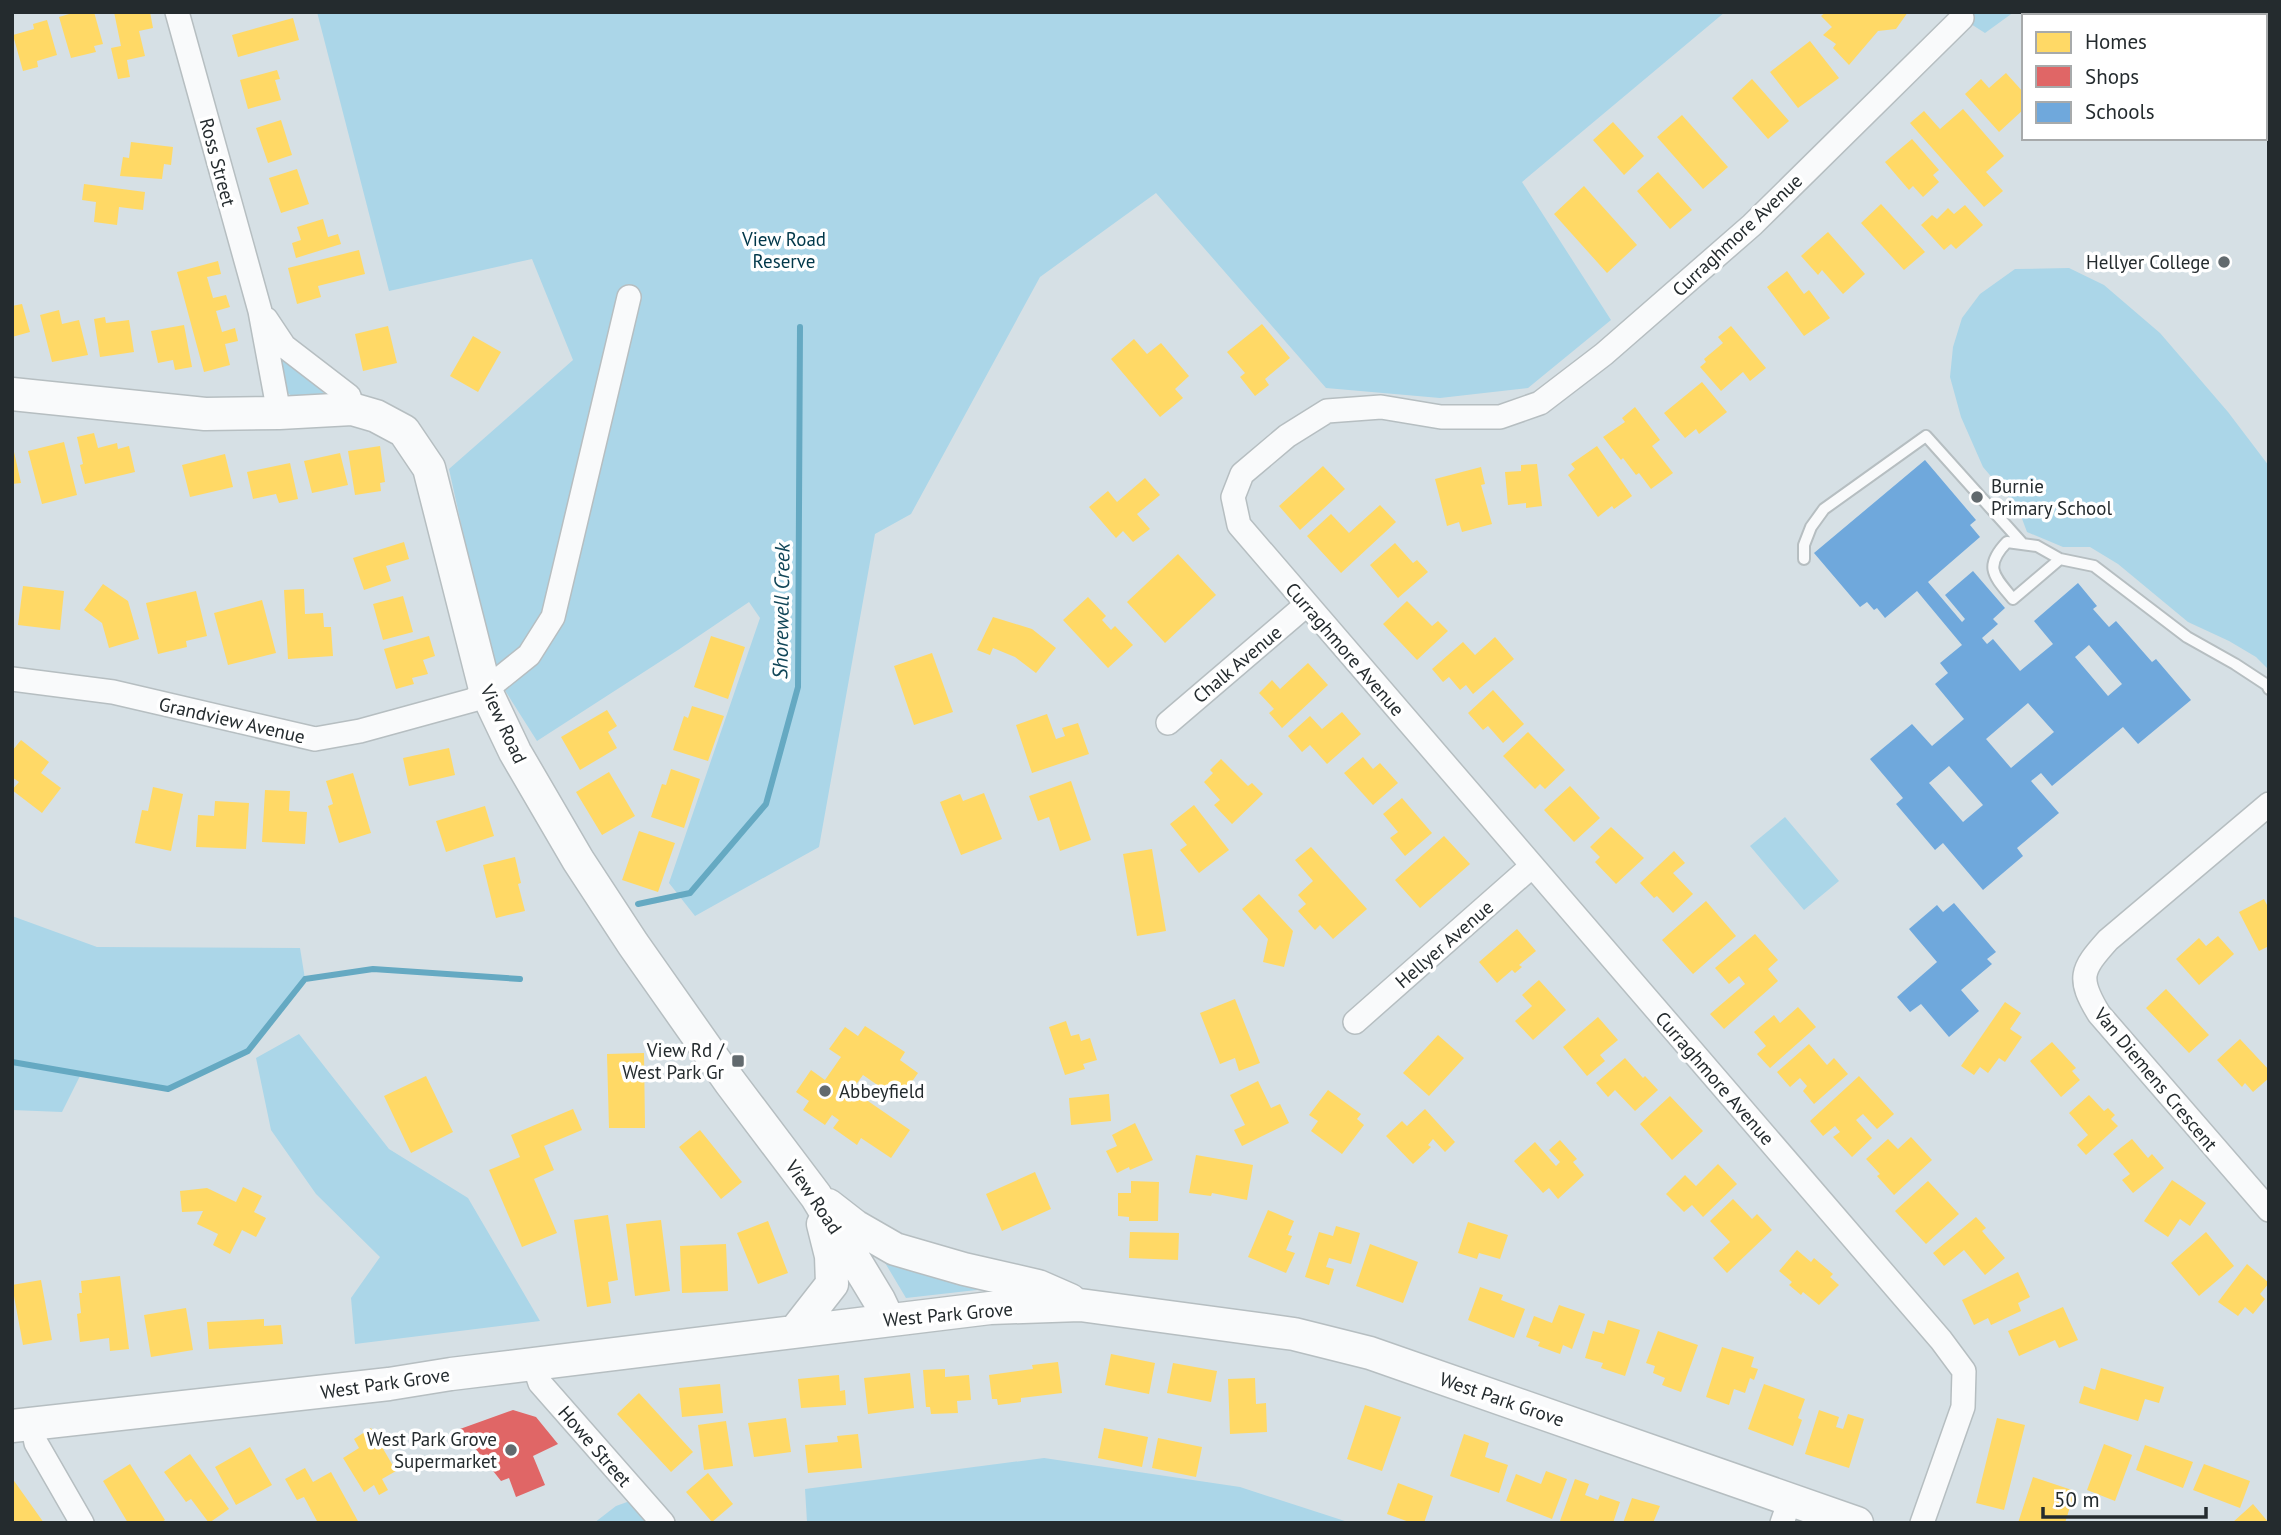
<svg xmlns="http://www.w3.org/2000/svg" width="2281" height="1535" font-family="'PT Sans',sans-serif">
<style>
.green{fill:#abd6e8}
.homes{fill:#ffd966}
.shops{fill:#e06666}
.schools{fill:#6fa8dc;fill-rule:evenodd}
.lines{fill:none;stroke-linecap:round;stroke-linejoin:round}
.stream{stroke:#65a9c2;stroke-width:6}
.lane-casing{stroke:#b6bec1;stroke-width:14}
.street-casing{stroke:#b6bec1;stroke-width:26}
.secondary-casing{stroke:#b6bec1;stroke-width:35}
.lane{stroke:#f9fafb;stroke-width:10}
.street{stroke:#f9fafb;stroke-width:23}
.secondary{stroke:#f9fafb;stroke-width:32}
.poi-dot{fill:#626a6e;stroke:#fff;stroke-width:2.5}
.labels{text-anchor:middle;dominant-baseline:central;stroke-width:7;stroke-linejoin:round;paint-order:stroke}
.street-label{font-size:19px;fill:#242b2e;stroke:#fff}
.park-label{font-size:19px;fill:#003749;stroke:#fff}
.poi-label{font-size:19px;fill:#242b2e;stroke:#fff;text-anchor:end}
.water-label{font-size:21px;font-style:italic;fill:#114658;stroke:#fff}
</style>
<rect width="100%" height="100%" fill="#d6e0e5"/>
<!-- green -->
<path class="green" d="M317,12h1408l-203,170 89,138 -83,68 -88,10 -114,-10 -170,-195 -116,84 -129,237 -36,20 -56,313 -124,69 -26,-33 91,-265 -11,-16 -71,48 -141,91 -38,-60 -12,-39 -38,-173 124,-109 -41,-101 -143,32z
M1952,12h62l-29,21z
M2069,268l35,17 56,48 68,79 41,54v204l-13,-13 -27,-16 -41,-19 -70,-58 -28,-17h-27l-36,-15 -9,-24 -35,-41 -22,-50 -11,-40 3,-30 9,-29 18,-24 35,-25z
M274,350l48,38 2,8c-45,9 -41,-9 -50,-46z
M1785,817l54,64 -35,29 -54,-64z
M12,916l85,31 203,1 5,31 -57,72 -80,38 -87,-15 -19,38 -50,-2z
M299,1034l90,115 79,49 72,123 -185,23 -4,-46 29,-41 -64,-63 -45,-64 -15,-72z
M878,1251l125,36 -97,11z
M1044,1458l196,29 111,36 -544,-1 -2,-33z
M641,1497l22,26h-69l22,-17z"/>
<!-- homes -->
<path class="homes" d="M76,12h18l9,32 -9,2 2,6 -25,6 -12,-41z
M114,12h36l3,16 -14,3 6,25 -18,4 3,17 -12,2 -7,-31 10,-2z
M1826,12h82l-12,17 -18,2 -29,34 -16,-17 3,-4 -13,-9 9,-8 -11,-11z
M293,18l6,22 -61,17 -6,-22z
M47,20l10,35 -20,6 1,6 -15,4 -10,-36 21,-6 -1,-5z
M1810,41l29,37 -41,30 -28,-36z
M277,70l3,9 -5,1 6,20 -33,9 -8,-29z
M2006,73l18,20v16l-25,23 -34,-38 16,-15 8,9z
M1752,79l37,42 -21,18 -36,-41z
M1963,109l41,47 -18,16 17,19 -19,16 -74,-84 14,-12 16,18z
M1682,115l46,52 -25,22 -46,-52z
M281,120l11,35 -24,8 -12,-35z
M1613,122l31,34 -20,19 -31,-35z
M1912,139l27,31 -6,5 6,7 -16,15 -10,-11 -4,4 -24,-28z
M131,142l42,5 -2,18 -7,-1 -2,15 -42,-3 3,-19 6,1z
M297,169l12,35 -28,9 -12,-35z
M1658,172l34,38 -22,19 -33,-38z
M84,184l61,8 -2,18 -24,-3 -2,18 -23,-3 2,-20 -14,-2z
M1584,186l53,59 -30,28 -53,-59z
M1881,204l44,48 -21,18 -43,-47z
M1965,205l18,20 -27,24 -5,-5 -7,6 -23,-25 11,-10 5,4 11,-11 6,6z
M323,219l5,18 10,-3 3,10 -45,14 -4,-15 9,-3 -4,-13z
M1828,232l37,42 -22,20 -21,-24 -4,5 -17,-19z
M359,250l6,24 -47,12 3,11 -24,7 -9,-36z
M218,261l3,13 -14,3 6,21 13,-3 4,12 -14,4 6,21 13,-4 3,13 -13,3 5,21 -26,7 -27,-100z
M1787,271l17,23 5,-4 21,28 -26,18 -37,-49z
M22,304l8,28 -18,5v-31z
M59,310l3,14 17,-4 9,35 -36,7 -12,-47z
M105,317l1,6 23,-3 5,32 -34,5 -6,-38z
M1262,324l28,34 -25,21 4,6 -14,11 -15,-19 5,-4 -18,-21z
M184,325l8,42 -17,3 -2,-10 -15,3 -7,-32z
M388,326l9,37 -34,8 -8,-37z
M1731,326l35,42 -16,13 -7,-9 -22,19 -21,-24 6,-5 -2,-3 19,-16 -5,-6z
M473,336l28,16 -23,40 -28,-16z
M1134,339l13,15 14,-11 28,33 -14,13 8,9 -23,19 -49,-58z
M1702,382l25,30 -28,22 -3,-5 -11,9 -21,-25z
M1635,407l25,33 -8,6 21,27 -22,16 -12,-16 -3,2 -13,-17 -2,2 -18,-23 22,-15 -3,-4z
M94,433l4,15 19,-5 1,6 11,-3 6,26 -50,12 -5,-19 3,-1 -6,-27z
M64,442l13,53 -35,9 -14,-53z
M12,443l9,40 -9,1z
M380,446l5,36 -5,1 1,8 -26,4 -7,-44z
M1597,446l35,50 -18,13 -2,-3 -14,11 -30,-42 7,-6 -4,-5z
M340,453l8,32 -36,8 -8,-32z
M225,454l8,33 -43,10 -8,-32z
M290,463l8,36 -19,4 -3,-9 -23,5 -6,-27z
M1537,464l5,42 -16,2v-5l-18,2 -3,-33 16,-1v-6z
M1323,466l22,23 -45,41 -21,-24z
M1481,467l4,17 -4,1 11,39 -30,8 -3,-10 -12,4 -12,-47z
M1145,478l15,17 -23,19 13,15 -17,13 -10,-11 -7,7 -27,-31 19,-16 9,11z
M1380,505l16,17 -55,51 -34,-37 24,-22 18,19z
M404,542l5,17 -23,7 5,15 -27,9 -11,-32z
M1395,543l18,20 4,-3 11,12 -30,26 -28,-33z
M1178,554l38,41 -51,48 -38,-41z
M103,584l25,17 11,38 -30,9 -7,-25 -18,-13z
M23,586l41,5 -4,39 -42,-5z
M304,589l1,25 18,-1 1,14h7l2,29 -45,3 -4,-69z
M196,591l11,45 -21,5 1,6 -29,7 -12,-51z
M403,596l10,36 -30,8 -10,-36z
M1088,597l18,19 -4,4 9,10 4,-4 18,19 -25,23 -45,-48z
M262,600l14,53 -48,12 -14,-52z
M1407,601l25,25 6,-5 10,10 -31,29 -34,-36z
M993,617l39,12 24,19 -20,25 -21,-16 -22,-9 -3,7 -13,-5z
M429,636l6,20 -12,4 5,14 -16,4 2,6 -18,5 -12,-40z
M711,636l34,11 -17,52 -34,-12z
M1495,637l19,22 -41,35 -7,-9 -6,5 -11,-13 -6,5 -11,-13 31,-27 12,13z
M932,653l21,59 -39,13 -20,-59z
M1308,663l20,22 -46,43 -13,-15 5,-4 -15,-16 13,-13 8,9z
M1493,690l31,34 -21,19 -15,-17 -5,4 -15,-17z
M692,706l32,10 -16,45 -35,-11 11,-34 4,2z
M607,710l10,16 -9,6 9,16 -37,22 -19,-33z
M1342,712l19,22 -34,30 -17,-19 -8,7 -14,-16 22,-20 12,13z
M1047,714l9,25 9,-3 -3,-8 16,-5 11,31 -57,19 -16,-48z
M1528,732l37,38 -20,19 -5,-5 -5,5 -32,-33z
M21,740l28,22 -8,11 20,15 -19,25 -30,-23 7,-8 -7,-5v-26z
M449,748l6,27 -46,11 -6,-28z
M1363,757l10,12 7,-6 18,20 -25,22 -29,-32z
M1221,759l27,27 4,-3 11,11 -31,30 -18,-19 6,-5 -16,-18 9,-9 -3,-3z
M671,769l29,10 -16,49 -33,-11 11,-33 4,1z
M609,772l26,44 -33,19 -26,-43z
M353,773l18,60 -32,10 -11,-37 5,-2 -7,-23z
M1071,781l20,59 -31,11 -11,-34 -11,4 -9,-25z
M1570,786l30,32 -26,24 -30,-32z
M153,787l30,7 -12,57 -36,-8 7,-33 6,1z
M265,790l25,1 -1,20 18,1 -2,32 -43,-2z
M984,793l18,46 -41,16 -21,-53 20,-8 3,7z
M1402,798l30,35 -27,23 -15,-18 8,-6 -15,-18z
M215,801l34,2 -3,46 -50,-2 2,-32 16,1z
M1194,805l35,45 -30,23 -19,-23 7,-5 -17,-21z
M485,806l9,30 -48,16 -10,-31z
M1611,827l33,31 -28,26 -21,-22 5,-5 -10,-10z
M639,831l36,12 -17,49 -36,-12z
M1444,836l26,28 -50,44 -25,-28z
M1311,847l56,62 -34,30 -13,-14 -5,5 -17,-19 8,-7 -8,-9 15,-14 -18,-21z
M1152,849l14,82 -29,5 -14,-82z
M1674,851l11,12 -12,10 20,21 -20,19 -16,-17 -3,2 -14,-15z
M515,857l6,26 -3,1 7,27 -29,7 -13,-53z
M1259,894l34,37 -9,36 -21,-5 5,-23 -26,-30z
M2264,899l5,10v37l-10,5 -20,-39z
M1706,901l30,35 -43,38 -31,-34z
M1517,929l19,22 -17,14 3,2 -7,6 -3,-3 -15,13 -18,-21z
M1755,934l23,26 -10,9 10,12 -54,48 -14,-15 35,-30 -6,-8 -10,8 -14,-16z
M2218,936l16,18 -35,31 -23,-26 23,-21 7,8z
M1539,980l27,30 -33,30 -18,-19 17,-15 -10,-11z
M2166,989l43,46 -20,18 -43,-45z
M1235,999l25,64 -21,8 -4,-13 -15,6 -20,-51z
M2005,1002l16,11 -11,16 12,8 -17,25 -6,-4 -11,15 -8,-6 -6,8 -13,-9z
M1798,1007l18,20 -46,41 -13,-14 9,-8 -12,-14 20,-17 6,8z
M1598,1017l20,23 -18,15 5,6 -18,15 -24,-29z
M1066,1021l5,15 8,-2 2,7 9,-3 7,22 -14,4 2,5 -20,6 -16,-48z
M865,1026l40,26 -5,8 18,13 -19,27 -36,-25 -11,15 58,40 -19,28 -30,-20 -4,7 -24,-17 6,-8 -7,-5 -7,10 -22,-15 6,-9 -13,-9 15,-22 14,10 16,-23 -12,-8 16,-22 13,9z
M1438,1035l26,23 -35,38 -26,-23z
M2240,1039l29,31v8l-16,14 -8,-9 -3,4 -25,-27z
M2052,1042l24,26 -4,3 8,9 -19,17 -31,-36z
M1809,1044l18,21 7,-7 14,16 -34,30 -11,-13 4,-5 -7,-8 -10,9 -13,-15z
M644,1053l1,75h-36l-2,-74z
M1625,1058l18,20 2,-2 13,14 -23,21 -20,-21 -7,7 -12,-14z
M426,1076l27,56 -42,21 -27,-57z
M1859,1076l35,38 -17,15 -14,-15 -7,6 16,18 -20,19 -19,-20 7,-5 -5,-6 -12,10 -13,-15z
M1258,1081l13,27 9,-4 9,19 -47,23 -8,-16 11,-5 -15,-30z
M1328,1090l33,24 -4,5 7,6 -22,29 -31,-23 7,-10 -9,-6z
M1109,1094l2,27 -40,4 -2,-27z
M2089,1095l15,16 4,-3 7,7 -4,4 7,7 -32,29 -9,-10 11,-10 -19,-22z
M1670,1096l33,35 -31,29 -32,-36z
M573,1109l9,21 -38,16 10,24 -20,9 23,54 -35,14 -33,-77 31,-13 -9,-22z
M1425,1109l30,33 -10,10 -12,-13 -5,6 3,2 -18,17 -27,-28 16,-15 5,5z
M1135,1123l18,37 -23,10 -1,-3 -12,6 -11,-22 11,-5 -5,-11z
M700,1130l42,52 -21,17 -42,-52z
M1911,1137l21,23 -38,35 -17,-19 3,-2 -14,-15 22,-20 10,10z
M2132,1139l16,19 4,-4 12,14 -31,25 -11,-13 8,-6 -17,-20z
M1560,1140l17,19 -4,3 11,13 -26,24 -9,-11 -6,5 -29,-32 21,-19 21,24 4,-4 -11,-12z
M1196,1155l57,10 -6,35 -35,-7 -1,3 -22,-3z
M1718,1164l19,20 -34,33 -11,-12 -8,7 -18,-18 19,-19 11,11z
M1035,1172l16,37 -49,22 -16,-37z
M2172,1180l34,23 -16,23 -10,-7 -12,18 -24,-16z
M1131,1181l28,1 -1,39h-29v-4l-11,-1v-23h13z
M1928,1181l31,33 -33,30 -31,-33z
M243,1187l19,9 -8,16 12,6 -10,19 -14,-7 -12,24 -17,-9 5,-11 -21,-10 6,-13 -21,1 -2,-21 27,-3 29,14z
M1733,1199l19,20 5,-5 15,16 -45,43 -14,-15 17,-16 -20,-21z
M1268,1210l26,11 -6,14 4,1 -6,14 9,3 -9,20 -38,-16z
M608,1215l10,65 -10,2 3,21 -24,4 -13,-87z
M1976,1217l10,11 -4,3 23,27 -20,17 -21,-25 -20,16 -11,-13z
M661,1220l9,71 -35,5 -9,-72z
M768,1221l20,52 -30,11 -21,-51z
M1468,1222l40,13 -8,24 -21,-6 -2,6 -19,-6z
M1336,1226l24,7 -9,31 -22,-6 -3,9 8,2 -5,16 -24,-8 14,-45 14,4z
M1130,1232l49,1 -1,27 -49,-2z
M2206,1232l28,34 -35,30 -28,-33z
M726,1244l2,47 -46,2 -2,-47z
M1370,1244l48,18 -15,41 -47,-17z
M1797,1250l14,12 3,-4 19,16 -3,3 9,8 -20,20 -16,-13 -2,3 -12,-10 3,-3 -13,-11z
M2247,1264l22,19 -9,11 5,5 -12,15 -8,-7 -7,9 -20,-14z
M2018,1272l12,25 -12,6 3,8 -30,14 -3,-7 -14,7 -12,-25z
M120,1276l9,73 -19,2 -1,-13 -29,4 -3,-28 4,-1 -2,-20h3l-1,-12z
M41,1280l11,60 -29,5 -11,-60z
M1480,1287l23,8 -2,5 24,9 -11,29 -46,-18z
M1559,1305l26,9 -13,35 -9,-4 -3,9 -22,-8 2,-4 -14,-5 8,-21 18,7z
M2063,1307l15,33 -19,8 -4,-8 -36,16 -11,-25z
M186,1308l7,42 -42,7 -7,-42z
M264,1319v7l17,-1 2,19 -74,5 -2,-27z
M1608,1320l32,10 -15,46 -24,-8 2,-5 -18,-5 8,-27 11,3z
M1658,1331l40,14 -17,47 -19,-7 3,-7 -12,-5 2,-7 -9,-3z
M1722,1347l32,10 -3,10 7,2 -4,11 -4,-2 -5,15 -11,-4 -5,16 -23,-8z
M1111,1354l44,9 -6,31 -44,-9z
M1058,1362l4,31 -41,5v4l-23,3 -1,-6h-5l-3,-24 44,-6 -1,-4z
M1173,1363l44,8 -6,31 -44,-9z
M2101,1368l63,19 -5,16 -14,-4 -7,22 -59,-18 5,-17 11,4z
M945,1369v8l24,-2 2,25 -14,1 1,12 -27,1 -1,-7h-4l-3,-37z
M910,1373l4,35 -46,6 -4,-36z
M839,1375l1,16 5,-1 1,15 -45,3 -3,-29z
M1255,1378l1,26 10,-1 1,29 -37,2 -2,-55z
M720,1384l3,29 -41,4 -3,-29z
M1764,1384l41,15 -7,19 4,2 -9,26 -45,-17z
M639,1393l54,59 -22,20 -54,-58z
M1365,1405l36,12 -19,54 -35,-12z
M1819,1410l20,7 -3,10 7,2 5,-15 16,5 -15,49 -44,-14z
M786,1418l5,34 -37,5 -6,-34z
M1997,1418l28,7 -21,85 -28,-7z
M726,1421l7,45 -29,4 -6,-45z
M371,1428l25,43 -14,8 6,11 -9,5 -5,-10 -10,7 -21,-34 16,-10 -5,-9z
M1104,1428l44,9 -6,30 -44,-9z
M858,1434l4,34 -54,5 -3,-28 33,-3 -1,-6z
M1464,1434l25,9 -4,14 23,8 -9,28 -49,-17z
M1158,1438l44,9 -6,30 -44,-9z
M2104,1444l28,11 -17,46 -28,-11z
M2145,1445l48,17 -10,26 -47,-18z
M250,1447l22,38 -36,20 -21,-38z
M190,1454l39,55 -20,14 -18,-24 -5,3 -22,-30z
M130,1464l35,56 -5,3h-32l-25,-42z
M2204,1464l46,17 -10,27 -47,-18z
M305,1468l8,14 18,-10 28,51h-41l-14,-26 -7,3 -12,-21z
M1546,1471l21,8 -15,40 -46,-18 10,-27 25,10z
M708,1473l25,31 -21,18 -26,-30z
M2033,1477l42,14 -10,32h-47z
M12,1478l32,45h-32z
M1575,1479l14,5 -4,11 13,5 2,-5 20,7 -7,21 -53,-2z
M1398,1483l35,13 -9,27h-12l-25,-9z
M1632,1498l28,8 -7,17h-30z
M2253,1504l16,19h-37z"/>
<!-- shops -->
<path class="shops" d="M513,1410l23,7 22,27 -25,12 12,29 -29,12 -7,-19 -8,3 -41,-52z"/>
<!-- schools -->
<path class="schools" d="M1925,460l51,60 -6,5 10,12 -52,45 34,40 3,-3 -20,-24 28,-24 32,37 -12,11 5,5 -16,14 5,6 6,-5 27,32 33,-27 -19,-23 44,-38 19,23 -4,3 16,18 7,-6 36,41 4,-3 35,41 -53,44 -15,-17 -71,59 -11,-13 -10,8 28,32 -42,35 6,8 -40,34 -40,-47 -8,7 -39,-46 7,-6 -33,-39 42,-35 20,22 32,-27 -29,-35 13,-11 -8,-10 22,-18 -45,-54 -32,27 -8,-10 -3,2 -7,-8 -7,5 -46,-54zM2089,645l33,39 -14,12 -33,-39zM2028,703l26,29 -43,36 -25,-29zM1949,766l34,39 -20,17 -34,-39z
M1954,903l42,49 -9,7 5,5 -31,26 18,21 -30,26 -28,-33 -11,8 -13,-15 40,-35 -28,-33 28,-24 6,7z"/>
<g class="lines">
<!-- stream -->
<path class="stream" d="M638,904l52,-11 76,-89 32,-117 2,-360
M12,1062l156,27 80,-38 57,-72 68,-10 147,10"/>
<defs>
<path id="lane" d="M1804,559v-14l7,-18 13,-18 102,-73 96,107
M2060,559l-47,40c-19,-23 -30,-32 -6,-57l30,4 23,13 34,7 93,71 48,27 32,21 2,4"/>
<path id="street" d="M177,12l83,299 19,102
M266,319l18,27 65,50 3,13
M12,679l101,13 202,47 45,-8 113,-31 56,-45 24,-38 76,-320
M1168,723l138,-118
M2269,804l-161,136c-27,30 -31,38 -9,74l170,196
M1355,1022l177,-156
M534,1365l6,18 123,140
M32,1424l4,19 46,80
M1782,1523l8,-23
M1922,1523l41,-116 1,-36 -23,-31 -702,-815 -6,-28 9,-23 45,-38 40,-25 54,-4 60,10h59l40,-14 64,-49 148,-129 210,-207"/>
<path id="secondary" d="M12,394l193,20 74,-1 73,-4 24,7 28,15 25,37 56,221 30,63 63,108 55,84 97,138 86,114 63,104 9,19
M828,1205l27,21 40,23 69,20 74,17 32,14
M796,1330l36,-46 -1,-28 -8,-32
M12,1426l377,-42 62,-10 539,-66 90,-3 214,29 76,19 487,170"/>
</defs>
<!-- lane casing -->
<use href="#lane" class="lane-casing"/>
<!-- street casing -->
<use href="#street" class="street-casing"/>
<!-- secondary casing -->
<use href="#secondary" class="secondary-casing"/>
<!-- lane -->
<use href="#lane" class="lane"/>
<!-- street -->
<use href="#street" class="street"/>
<!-- secondary -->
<use href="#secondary" class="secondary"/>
</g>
<!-- markers -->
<g class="poi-dot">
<circle cx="2224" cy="262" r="7"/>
<circle cx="1977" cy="497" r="7"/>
<rect x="731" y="1054" width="14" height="14" rx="3.5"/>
<circle cx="825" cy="1091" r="7"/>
<circle cx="511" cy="1450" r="7"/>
</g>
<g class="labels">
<!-- street labels -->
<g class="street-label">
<text transform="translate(218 162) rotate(75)">Ross Street</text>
<text transform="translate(1737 235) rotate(-43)">Curraghmore Avenue</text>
<text transform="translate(1345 649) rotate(49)">Curraghmore Avenue</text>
<text transform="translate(1237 664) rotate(-40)">Chalk Avenue</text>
<text transform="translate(232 720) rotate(13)">Grandview Avenue</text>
<text transform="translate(504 724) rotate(65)">View Road</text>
<text transform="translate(1444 944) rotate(-41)">Hellyer Avenue</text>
<text transform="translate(1715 1078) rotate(49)">Curraghmore Avenue</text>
<text transform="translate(2156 1079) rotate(50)">Van Diemens Crescent</text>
<text transform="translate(814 1197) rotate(56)">View Road</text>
<text transform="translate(948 1314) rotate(-5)">West Park Grove</text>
<text transform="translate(385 1383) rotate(-8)">West Park Grove</text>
<text transform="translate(1502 1399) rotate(19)">West Park Grove</text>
<text transform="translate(595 1446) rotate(49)">Howe Street</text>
</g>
<!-- park labels -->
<g class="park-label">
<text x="784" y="239">View Road<tspan x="784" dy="22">Reserve</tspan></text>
</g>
<!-- poi labels -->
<g class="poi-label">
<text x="2210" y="262">Hellyer College</text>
<text x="1991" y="486" text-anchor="start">Burnie<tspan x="1991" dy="22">Primary School</tspan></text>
<text x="724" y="1050">View Rd /<tspan x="724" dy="22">West Park Gr</tspan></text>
<text x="839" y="1091" text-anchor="start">Abbeyfield</text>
<text x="497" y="1439">West Park Grove<tspan x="497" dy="22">Supermarket</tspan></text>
</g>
<!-- water labels -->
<g class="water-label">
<text transform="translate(781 611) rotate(-89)">Shorewell Creek</text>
</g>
</g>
<!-- border -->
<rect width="2281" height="1535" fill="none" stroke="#242b2e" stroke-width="28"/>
<!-- legend -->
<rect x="2022" y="14" width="245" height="126" fill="#ffffff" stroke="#a7aaab" stroke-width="2"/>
<rect x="2036" y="32" width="35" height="21" fill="#ffd966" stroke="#a7aaab" stroke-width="2"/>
<text x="2085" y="49" font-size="21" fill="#242b2e">Homes</text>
<rect x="2036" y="66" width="35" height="21" fill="#e06666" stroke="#a7aaab" stroke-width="2"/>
<text x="2085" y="84" font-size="21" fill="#242b2e">Shops</text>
<rect x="2036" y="102" width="35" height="21" fill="#6fa8dc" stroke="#a7aaab" stroke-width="2"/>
<text x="2085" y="119" font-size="21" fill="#242b2e">Schools</text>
<!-- scale -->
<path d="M2043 1507v10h163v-10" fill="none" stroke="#242b2e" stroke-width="3.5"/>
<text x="2054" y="1507" font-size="21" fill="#242b2e" stroke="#ffffff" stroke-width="5" paint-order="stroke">50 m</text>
</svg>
